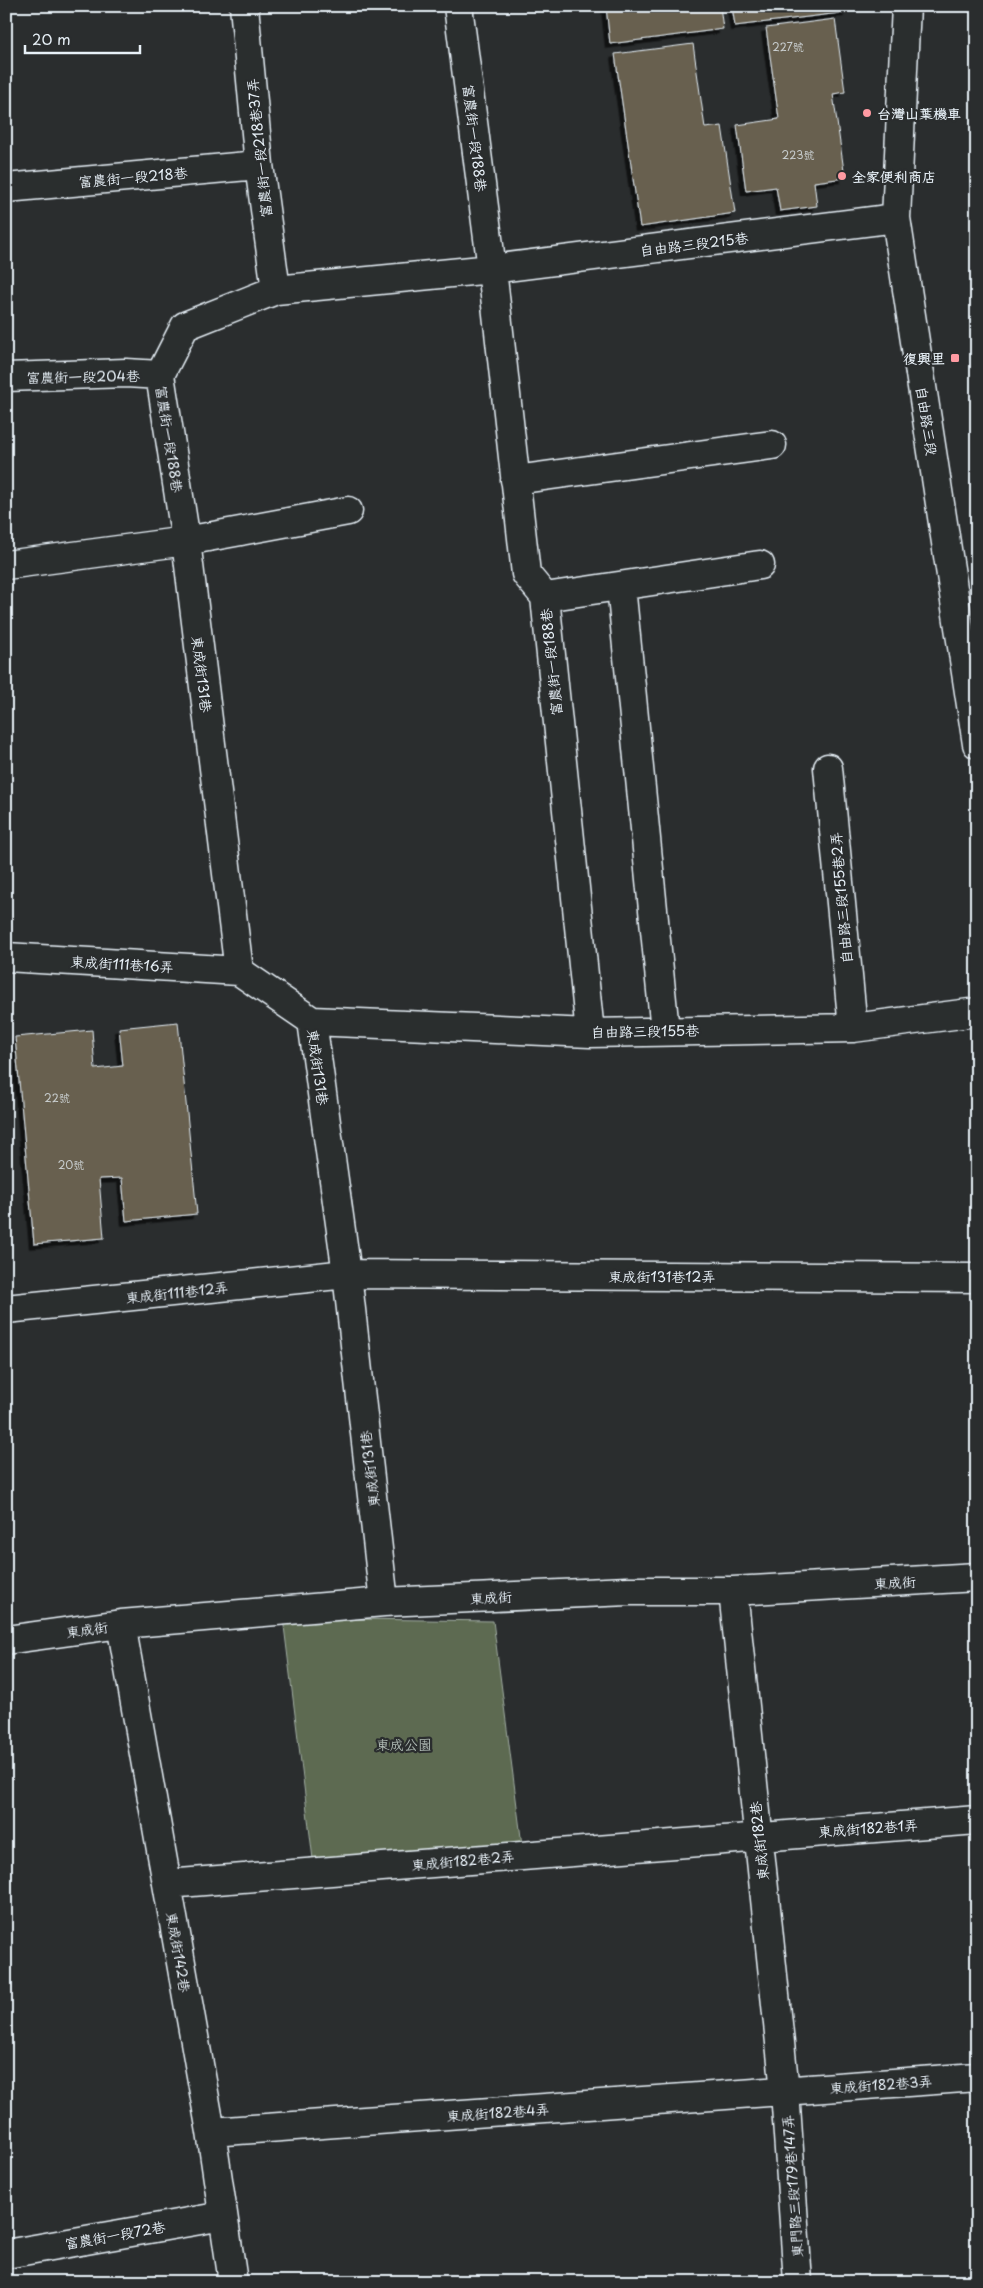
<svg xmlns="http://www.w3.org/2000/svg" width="983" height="2288" font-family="'Playpen Sans','LXGW WenKai TC',sans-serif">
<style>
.green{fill:#5d6a51;stroke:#a2aea4}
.building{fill:#676050;stroke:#e8f1f8;filter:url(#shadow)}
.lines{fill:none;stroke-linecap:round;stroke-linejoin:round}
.minor-casing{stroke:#e8f1f8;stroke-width:31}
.minor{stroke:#2a2d2e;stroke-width:28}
.poi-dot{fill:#ff9aa2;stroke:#2a2d2e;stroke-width:2}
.labels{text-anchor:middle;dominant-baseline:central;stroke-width:4.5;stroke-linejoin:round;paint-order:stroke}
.number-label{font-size:11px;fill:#c8cdce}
.poi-label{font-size:14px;font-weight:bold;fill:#e8f1f8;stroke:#2a2d2e;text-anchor:start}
.street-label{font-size:14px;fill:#e8f1f8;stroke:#2a2d2e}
.park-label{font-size:14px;fill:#b0bbb5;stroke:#2a2d2e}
</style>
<defs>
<filter id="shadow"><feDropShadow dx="-4.5" dy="4.5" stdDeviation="0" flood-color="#0009"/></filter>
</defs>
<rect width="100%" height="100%" fill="#2a2d2e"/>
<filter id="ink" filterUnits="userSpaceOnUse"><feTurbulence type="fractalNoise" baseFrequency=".02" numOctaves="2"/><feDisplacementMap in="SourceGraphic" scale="10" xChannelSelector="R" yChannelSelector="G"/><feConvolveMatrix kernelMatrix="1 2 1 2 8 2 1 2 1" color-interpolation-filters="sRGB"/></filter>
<g filter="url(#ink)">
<!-- green -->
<path class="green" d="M283,1618l210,3 29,224 -208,22z"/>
<!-- building -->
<path class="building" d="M606,6h114l3,23 -113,15z
M732,6h115l1,6 -113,14z
M835,19l10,73 -12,2 12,84 -31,4 3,24 -37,5 -4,-24 -30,4 -9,-66 42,-6 -13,-91z
M693,44l12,84 17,-2 13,87 -95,14 -25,-173z
M178,1022l19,192 -71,7 -4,-43 -23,1 5,59 -70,6 -19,-207 77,-7 3,39 28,-3 -4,-38z"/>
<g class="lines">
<defs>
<path id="minor" d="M244,6l15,159 17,125
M458,6l34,263 34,305 19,23 45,436
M906,6l-10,212 81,526
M6,188l253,-23
M6,377l120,-4 34,2
M515,480l257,-35
M348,511l-162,30 53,430 73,50 35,253 37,328
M6,565l180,-24 -26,-166 25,-49 91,-36 216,-21 404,-51
M621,586l44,445
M545,597l215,-32
M828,768l25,260
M6,957l233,14
M312,1021l278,12 263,-5 124,-16
M6,1309l341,-35 630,4
M733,1591l52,500 13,191
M121,1624l90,508 22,150
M6,1640l115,-16 263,-22 244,-11h105l244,-14
M167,1884l810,-64
M211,2132l766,-55
M6,2254l217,-38"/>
</defs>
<!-- minor casing -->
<use href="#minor" class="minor-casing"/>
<!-- minor -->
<use href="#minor" class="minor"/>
</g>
</g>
<!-- markers -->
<g class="poi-dot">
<circle cx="867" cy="113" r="5"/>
<circle cx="842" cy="176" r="5"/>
<rect x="950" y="353" width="10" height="10" rx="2.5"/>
</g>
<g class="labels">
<!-- number labels -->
<g class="number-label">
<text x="788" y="46">227號</text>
<text x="798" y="154">223號</text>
<text x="57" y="1097">22號</text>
<text x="71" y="1164">20號</text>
</g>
<!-- poi labels -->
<g class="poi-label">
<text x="877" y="113">台灣山葉機車</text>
<text x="852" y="176">全家便利商店</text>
<text x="945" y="358" text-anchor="end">復興里</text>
</g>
<!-- street labels -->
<g class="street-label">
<text transform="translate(475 138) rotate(83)">富農街一段188巷</text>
<text transform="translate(259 148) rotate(-96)">富農街一段218巷37弄</text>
<text transform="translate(133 177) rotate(-5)">富農街一段218巷</text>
<text transform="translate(694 244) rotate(-7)">自由路三段215巷</text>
<text transform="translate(83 376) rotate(-1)">富農街一段204巷</text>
<text transform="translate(927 421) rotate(81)">自由路三段</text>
<text transform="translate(170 439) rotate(81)">富農街一段188巷</text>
<text transform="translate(551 662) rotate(-96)">富農街一段188巷</text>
<text transform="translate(202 674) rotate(83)">東成街131巷</text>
<text transform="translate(841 898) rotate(-95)">自由路三段155巷2弄</text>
<text transform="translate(122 964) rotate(3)">東成街111巷16弄</text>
<text transform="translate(645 1031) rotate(-1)">自由路三段155巷</text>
<text transform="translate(318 1067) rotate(82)">東成街131巷</text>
<text x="662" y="1276">東成街131巷12弄</text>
<text transform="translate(177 1292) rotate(-6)">東成街111巷12弄</text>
<text transform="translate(369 1469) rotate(-97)">東成街131巷</text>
<text transform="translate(895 1582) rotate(-3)">東成街</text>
<text transform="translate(491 1597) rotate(-3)">東成街</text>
<text transform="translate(87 1629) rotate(-8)">東成街</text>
<text transform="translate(868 1828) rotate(-4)">東成街182巷1弄</text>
<text transform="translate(759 1841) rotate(-96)">東成街182巷</text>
<text transform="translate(463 1860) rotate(-5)">東成街182巷2弄</text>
<text transform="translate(179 1952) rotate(80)">東成街142巷</text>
<text transform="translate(881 2084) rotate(-4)">東成街182巷3弄</text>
<text transform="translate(498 2112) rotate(-4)">東成街182巷4弄</text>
<text transform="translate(792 2186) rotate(-94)">東門路三段179巷147弄</text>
<text transform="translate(115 2235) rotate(-10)">富農街一段72巷</text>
</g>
<!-- park labels -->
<g class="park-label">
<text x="404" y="1744">東成公園</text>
</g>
</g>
<!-- margin -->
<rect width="983" height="2288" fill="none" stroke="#2a2d2e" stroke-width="25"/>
<rect x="12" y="12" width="958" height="2263" fill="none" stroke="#e8f1f8" stroke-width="2" filter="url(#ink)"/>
<!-- scale -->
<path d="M25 45v8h115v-8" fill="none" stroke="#e8f1f8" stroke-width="2.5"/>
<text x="32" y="45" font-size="15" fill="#e8f1f8" stroke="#2a2d2e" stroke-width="4" paint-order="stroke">20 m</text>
</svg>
